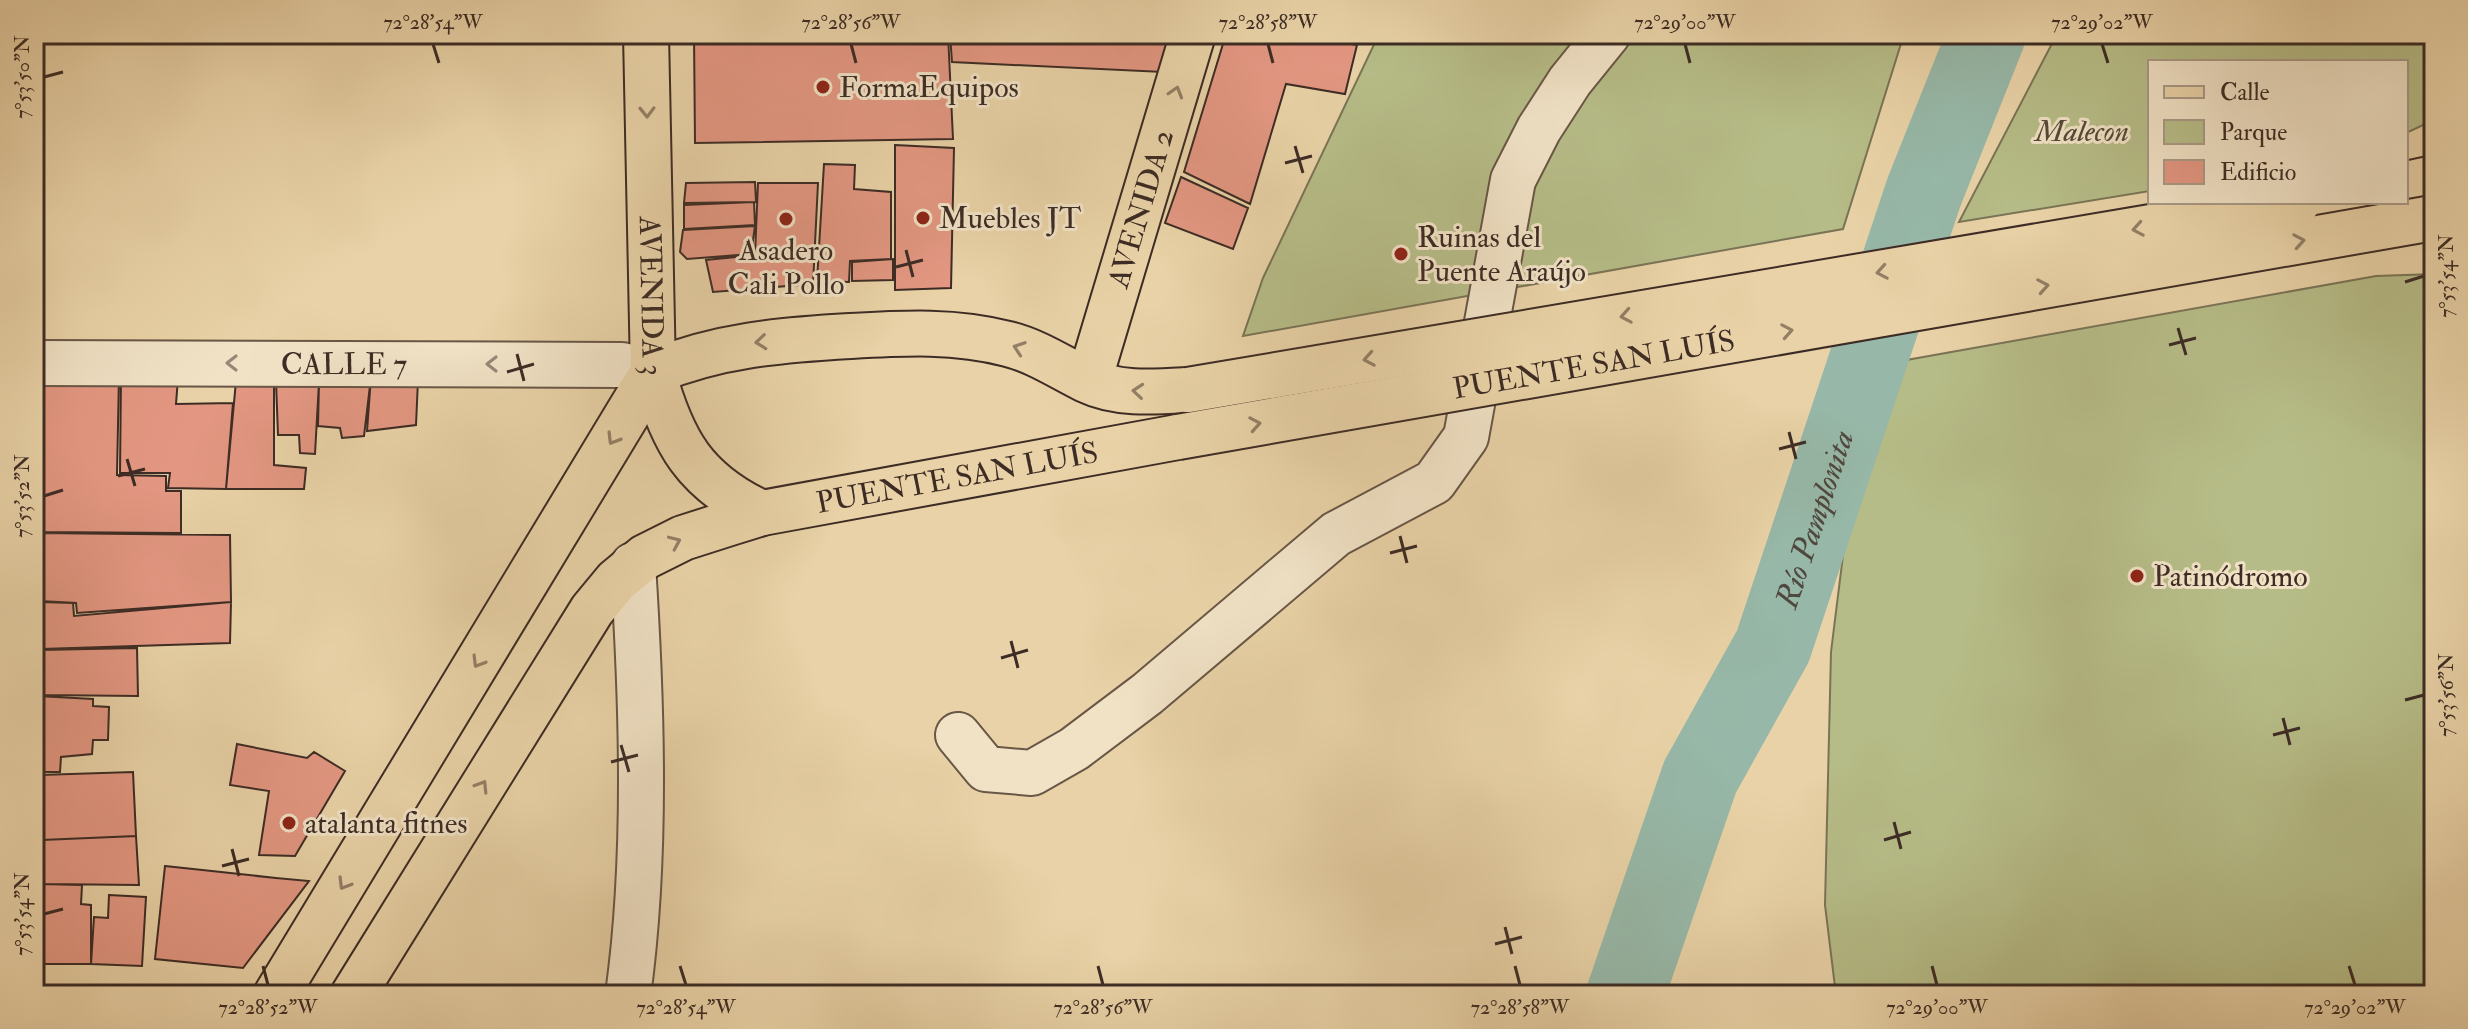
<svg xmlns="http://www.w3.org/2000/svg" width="2468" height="1029" font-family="'IM FELL Double Pica',serif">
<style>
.green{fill:#b6bc87;stroke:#7a7456;stroke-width:2}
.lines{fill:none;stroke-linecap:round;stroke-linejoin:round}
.river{stroke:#97b8a8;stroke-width:78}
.building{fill:#e39782;stroke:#3d2c25;stroke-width:2}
.minor-casing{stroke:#685646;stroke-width:48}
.major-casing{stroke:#3d2c25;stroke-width:48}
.minor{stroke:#f1e2c6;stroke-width:44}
.major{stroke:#e9d2a7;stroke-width:44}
.major-bridge-casing{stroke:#3d2c25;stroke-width:48;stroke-linecap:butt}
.major-bridge{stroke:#e9d2a7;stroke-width:44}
.oneway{stroke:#937f66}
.oneway2{stroke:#978776}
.ticks{fill:none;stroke:#3d2c25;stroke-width:3}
.poi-dot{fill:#8f2418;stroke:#f1e2c6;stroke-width:3}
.labels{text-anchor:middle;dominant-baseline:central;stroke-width:6;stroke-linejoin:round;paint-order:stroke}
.poi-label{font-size:30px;fill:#3d2c25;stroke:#f1e2c6;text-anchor:start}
.park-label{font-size:30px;font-style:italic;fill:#554939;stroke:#f1e2c6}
.street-label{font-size:30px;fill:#3d2c25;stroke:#f1e2c6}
.water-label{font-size:32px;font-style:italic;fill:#4f483f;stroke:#f1e2c6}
.neatline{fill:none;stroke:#3d2c25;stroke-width:3}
.ticks-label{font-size:20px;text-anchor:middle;fill:#3d2c25}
</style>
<rect width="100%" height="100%" fill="#e9d2a7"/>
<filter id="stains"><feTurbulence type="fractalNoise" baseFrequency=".0025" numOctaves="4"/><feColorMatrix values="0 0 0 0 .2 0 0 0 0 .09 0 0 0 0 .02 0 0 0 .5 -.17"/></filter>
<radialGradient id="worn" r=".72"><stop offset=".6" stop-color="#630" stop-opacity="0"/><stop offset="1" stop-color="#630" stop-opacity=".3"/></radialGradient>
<!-- green -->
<path class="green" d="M1379,34h525l-61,195 -600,107 20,-58z
M2057,34h377v86l-28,13v-71h-256v129l-191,31z
M2434,274v721h-598l-11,-90 6,-253 19,-153 40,-136 486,-87z"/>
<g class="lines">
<!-- river -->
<path class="river" id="s1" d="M1625,995l75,-218 73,-131 151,-454 63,-158"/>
</g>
<!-- building -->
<path class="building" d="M694,34h254l5,105 -258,4z
M950,34h224l-11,38 -211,-10z
M1226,34h69l62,11 -12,49 -59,-10 -36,120 -66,-32z
M895,145l59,3 -3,140 -56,2z
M824,164l31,1 -1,24 37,3v67l-41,2 -1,21 -32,-1z
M1181,177l67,31 -15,41 -68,-26z
M755,182l1,20 -72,1 2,-20z
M758,183h60l-5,101 -100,8 -7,-32 49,-5z
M754,202l1,23 -71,4v-24z
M755,226l-4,28 -64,5 -7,-7 3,-22z
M893,259v21l-41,1v-19z
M37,376h82l-2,99 49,1v15h15v42l-146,-1z
M121,376l57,2 -2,26 57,-1 -7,86 -58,-1 2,-15h-50z
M371,377l47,3 -2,45 -49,6z
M371,377l-7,59 -22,2 -2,-10 -22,-2 1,-43z
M236,381l38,1v83l32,3 -2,21h-78z
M276,382h43l-4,72 -15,-1 -1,-18h-21z
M35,533l195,2 1,67 -154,11 -1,-10 -36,-2z
M40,602l33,1 1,13 157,-14 -1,41 -189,6z
M137,648l1,48 -95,-1 -2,-45z
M37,696l56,3v7l16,1 -1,33h-15l-1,14 -31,3 -1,15h-19z
M237,744l70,14 7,-6 31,19 -50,85 -36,-1 10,-64 -39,-6z
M133,772l3,64 -94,4 -2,-65z
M136,836l3,49 -97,-1v-44z
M165,866l111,12 33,3 -66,87 -88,-9z
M42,884l40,1 -1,19 10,1v59h-50z
M109,895l37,2 -4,69 -51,-2 3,-47 14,1z"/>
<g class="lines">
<defs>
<g id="minor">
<path id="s2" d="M34,363l588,2 31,7"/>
<path d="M958,735l28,34 46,4 42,-24 73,-55 189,-160 98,-52 32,-45 47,-257 26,-51 31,-48 38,-47"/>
<path d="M628,995c19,-137 14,-291 5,-430"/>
</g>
<g id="major">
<path id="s3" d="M646,34l7,338c19,70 42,110 109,141"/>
<path d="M2406,184l28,-6"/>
<path d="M653,372c65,-27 128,-32 197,-36 54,-3 106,-6 158,8 28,7 52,23 78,36 31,15 68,12 102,10"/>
<path id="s4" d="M1089,381l104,-347"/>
<path d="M276,995l377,-623"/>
<path id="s5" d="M353,995l239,-385 24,-29 29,-24 38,-19 47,-15 32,-10 416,-76"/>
</g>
</defs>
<!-- minor casing -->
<use href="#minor" class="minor-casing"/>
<!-- major casing -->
<use href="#major" class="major-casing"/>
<!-- minor -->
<use href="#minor" class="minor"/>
<!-- major -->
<use href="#major" class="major"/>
<defs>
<g id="major-bridge">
<path d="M1188,390l1110,-188"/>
<path id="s6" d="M1178,437l1249,-218"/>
</g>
</defs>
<!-- major-bridge casing -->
<use href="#major-bridge" class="major-bridge-casing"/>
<!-- major-bridge -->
<use href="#major-bridge" class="major-bridge"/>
</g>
<!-- one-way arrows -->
<defs><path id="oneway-chevron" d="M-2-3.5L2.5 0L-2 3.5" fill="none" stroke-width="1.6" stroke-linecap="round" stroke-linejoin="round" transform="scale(2)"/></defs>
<g class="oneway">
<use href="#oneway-chevron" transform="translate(1176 92) rotate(-73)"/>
<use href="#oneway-chevron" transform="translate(647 112) rotate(89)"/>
<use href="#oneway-chevron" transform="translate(2138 229) rotate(170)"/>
<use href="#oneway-chevron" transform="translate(2299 241) rotate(-10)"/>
<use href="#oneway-chevron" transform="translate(1882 272) rotate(170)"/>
<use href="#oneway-chevron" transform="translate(2043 286) rotate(-10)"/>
<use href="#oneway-chevron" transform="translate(1626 316) rotate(170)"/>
<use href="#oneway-chevron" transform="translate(1787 331) rotate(-10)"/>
<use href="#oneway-chevron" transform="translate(761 342) rotate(174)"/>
<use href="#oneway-chevron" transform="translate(1019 348) rotate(-161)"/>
<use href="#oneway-chevron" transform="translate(1369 359) rotate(170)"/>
<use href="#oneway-chevron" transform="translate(1138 391) rotate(-175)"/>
<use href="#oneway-chevron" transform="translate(1255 424) rotate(-10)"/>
<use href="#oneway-chevron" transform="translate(613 439) rotate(121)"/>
<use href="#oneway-chevron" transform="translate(675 542) rotate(-24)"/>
<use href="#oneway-chevron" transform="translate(478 662) rotate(121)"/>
<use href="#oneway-chevron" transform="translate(482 786) rotate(-58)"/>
<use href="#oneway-chevron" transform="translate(344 884) rotate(121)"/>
</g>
<g class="oneway2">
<use href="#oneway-chevron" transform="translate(232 363) rotate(-180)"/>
<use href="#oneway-chevron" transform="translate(492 364) rotate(-180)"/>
</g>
<!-- ticks -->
<path class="ticks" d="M433,44l6,19M851,44l5,19M1268,44l5,19M1685,44l5,19M2102,44l6,19M44,77l19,-5M1295,146l8,27M1285,163l27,-7M906,250l7,27M896,267l27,-7M2405,282l19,-6M2178,328l8,27M2169,345l27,-7M517,354l7,27M507,372l27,-8M1789,432l7,27M1779,449l27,-7M127,459l8,27M118,476l27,-7M44,496l19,-6M1400,536l7,27M1390,553l27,-7M1011,641l7,27M1001,658l27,-8M2405,700l19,-5M2283,718l7,27M2273,735l27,-7M621,745l8,27M611,762l27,-7M1894,822l7,27M1884,840l27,-8M232,849l7,27M222,866l27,-7M44,914l19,-5M1505,927l7,27M1495,944l27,-7M263,966l5,19M680,966l6,19M1098,966l5,19M1515,966l5,19M1932,966l5,19M2349,966l6,19"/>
<!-- markers -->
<g class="poi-dot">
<circle cx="823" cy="87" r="8"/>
<circle cx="923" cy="218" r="8"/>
<circle cx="786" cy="219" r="8"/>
<circle cx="1401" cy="254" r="8"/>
<circle cx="2137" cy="576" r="8"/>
<circle cx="289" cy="823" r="8"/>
</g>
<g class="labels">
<!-- poi labels -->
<g class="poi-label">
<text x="839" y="87">FormaEquipos</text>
<text x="939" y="218">Muebles JT</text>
<text x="1417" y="237">Ruinas del<tspan x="1417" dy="34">Puente Araújo</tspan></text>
<text x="786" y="250" text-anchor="middle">Asadero<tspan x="786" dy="34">Cali Pollo</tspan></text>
<text x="2153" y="576">Patinódromo</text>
<text x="305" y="823">atalanta fitnes</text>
</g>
<!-- park labels -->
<g class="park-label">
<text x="2082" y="131">Malecon</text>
</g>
<!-- street labels -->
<g class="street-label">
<text stroke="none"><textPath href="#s4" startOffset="180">AVENIDA 2</textPath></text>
<text stroke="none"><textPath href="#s3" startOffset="262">AVENIDA 3</textPath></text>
<text stroke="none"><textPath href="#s2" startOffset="310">CALLE 7</textPath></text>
<text stroke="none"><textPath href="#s6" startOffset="422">PUENTE SAN LUÍS</textPath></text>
<text stroke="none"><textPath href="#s5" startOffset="852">PUENTE SAN LUÍS</textPath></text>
</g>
<!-- water labels -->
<g class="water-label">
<text stroke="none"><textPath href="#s1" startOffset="514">Río Pamplonita</textPath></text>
</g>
</g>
<!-- margin -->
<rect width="2468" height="1029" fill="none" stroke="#e9d2a7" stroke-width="88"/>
<!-- legend -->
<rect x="2148" y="60" width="260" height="144" fill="#f1e2c6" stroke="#a99986" stroke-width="2"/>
<rect x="2164" y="86" width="40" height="12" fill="#e9d2a7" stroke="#a99986" stroke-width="2"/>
<text x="2220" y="100" font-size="24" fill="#3d2c25">Calle</text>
<rect x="2164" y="120" width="40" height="24" fill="#b6bc87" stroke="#a99986" stroke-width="2"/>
<text x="2220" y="140" font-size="24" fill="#3d2c25">Parque</text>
<rect x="2164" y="160" width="40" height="24" fill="#e39782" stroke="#a99986" stroke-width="2"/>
<text x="2220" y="180" font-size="24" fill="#3d2c25">Edificio</text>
<rect x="44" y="44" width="2380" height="941" class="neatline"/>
<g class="ticks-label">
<text x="433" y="29">72°28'54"W</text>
<text x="851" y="29">72°28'56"W</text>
<text x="1268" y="29">72°28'58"W</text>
<text x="1685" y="29">72°29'00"W</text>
<text x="2102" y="29">72°29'02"W</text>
<text transform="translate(22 77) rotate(-90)" y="7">7°53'50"N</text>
<text transform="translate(2446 276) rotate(-90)" y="7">7°53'54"N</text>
<text transform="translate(22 496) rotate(-90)" y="7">7°53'52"N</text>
<text transform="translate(2446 695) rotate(-90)" y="7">7°53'56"N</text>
<text transform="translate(22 914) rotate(-90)" y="7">7°53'54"N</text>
<text x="268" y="1014">72°28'52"W</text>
<text x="686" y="1014">72°28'54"W</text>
<text x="1103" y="1014">72°28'56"W</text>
<text x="1520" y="1014">72°28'58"W</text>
<text x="1937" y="1014">72°29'00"W</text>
<text x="2355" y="1014">72°29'02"W</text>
</g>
<rect width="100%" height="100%" filter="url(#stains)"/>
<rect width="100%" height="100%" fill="url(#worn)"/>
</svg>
